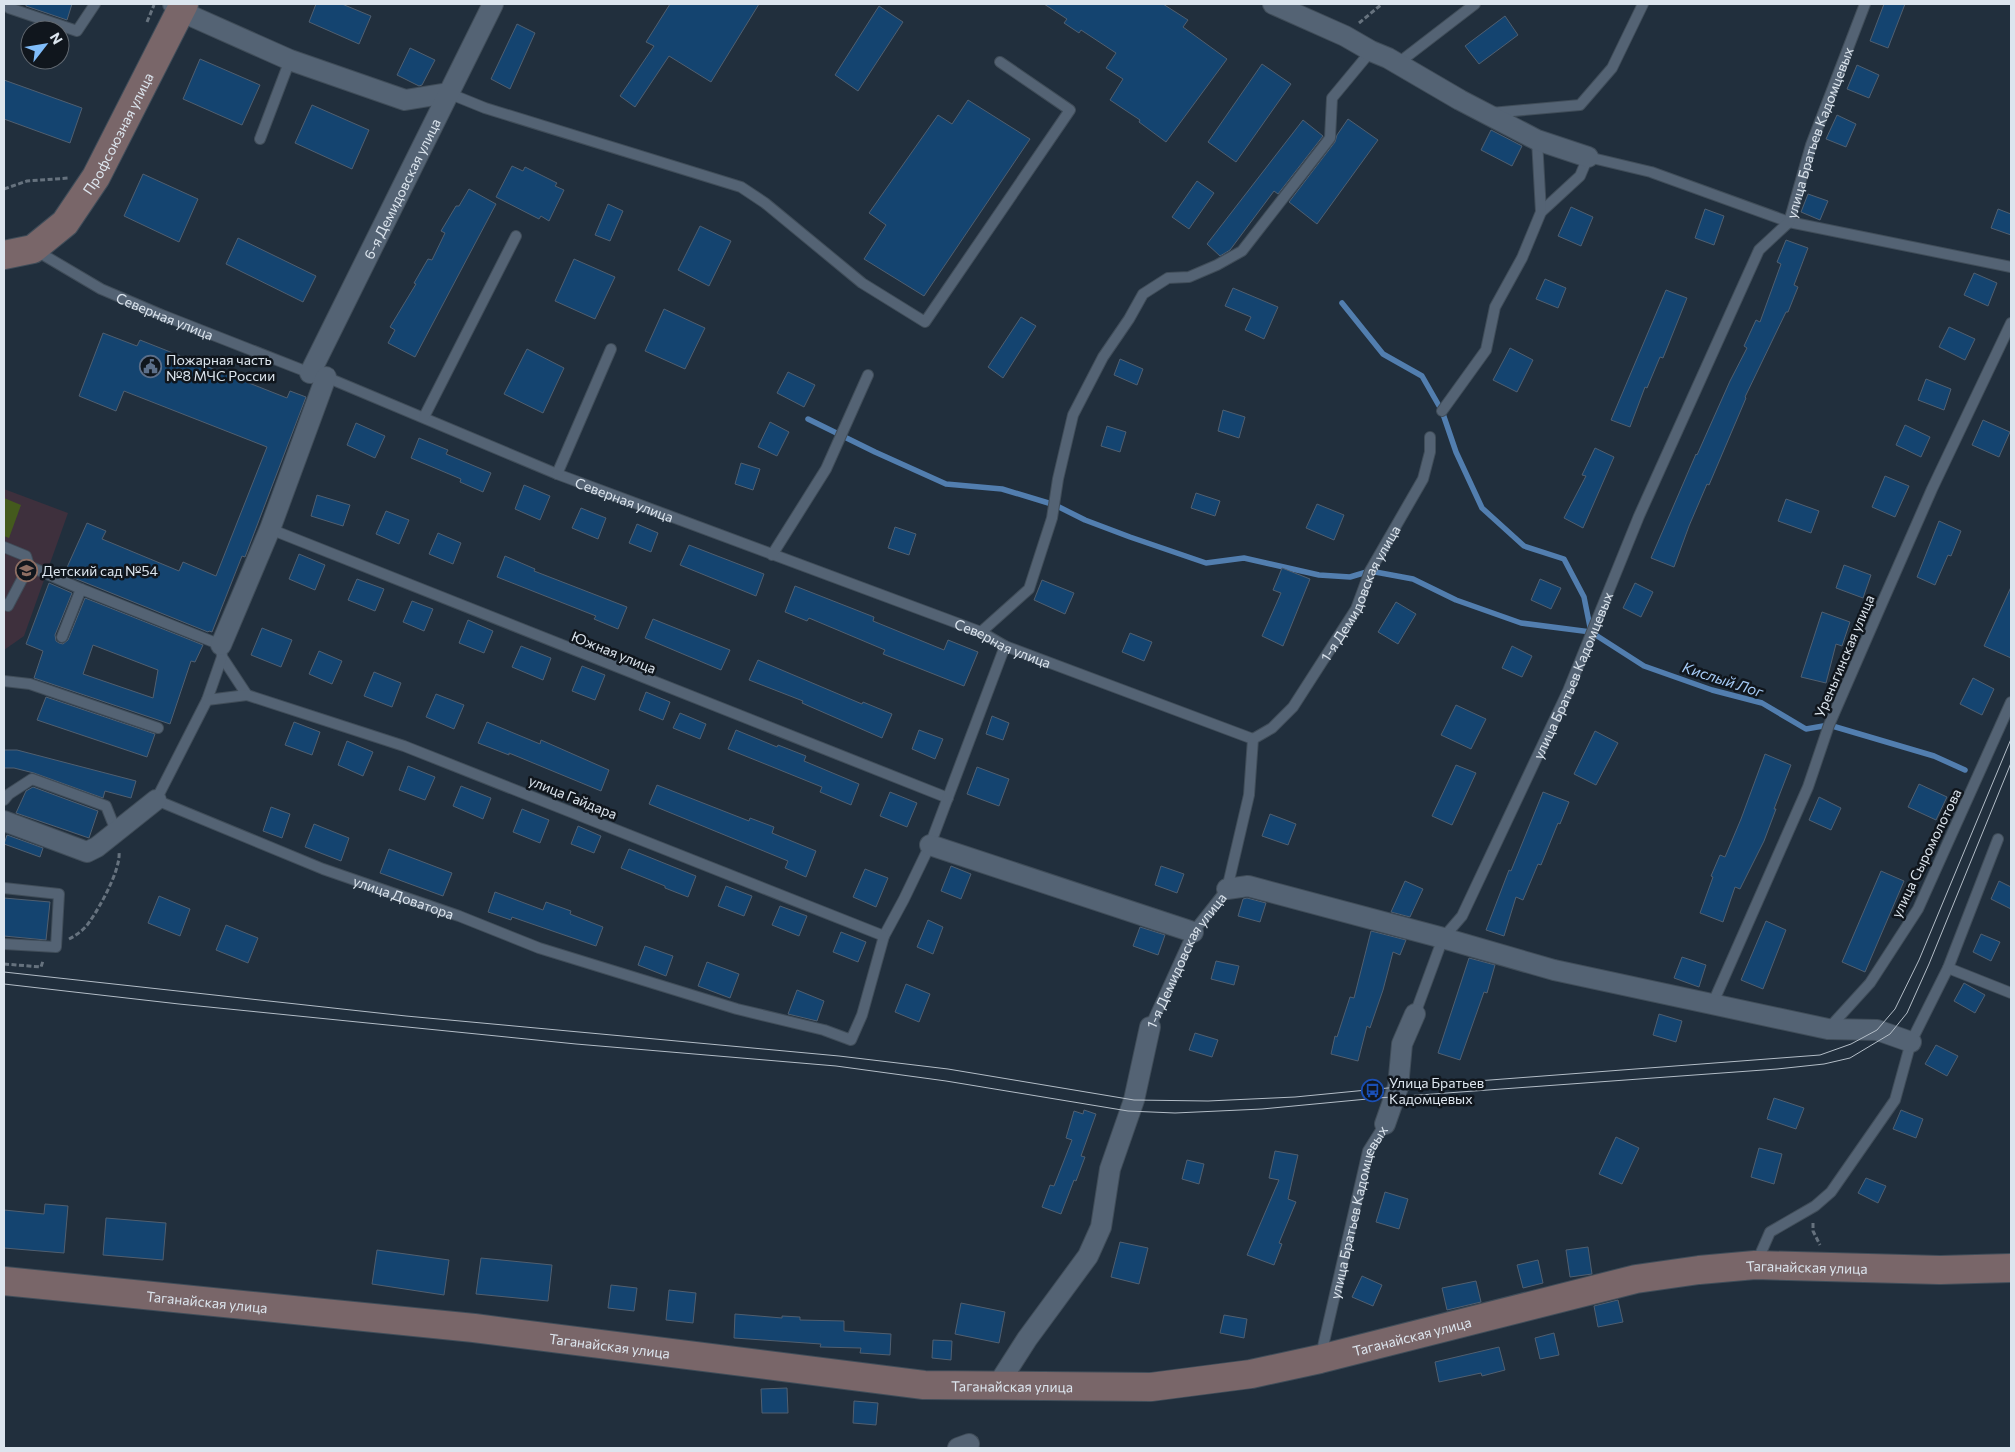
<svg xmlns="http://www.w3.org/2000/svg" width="2015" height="1452" font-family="Commissioner,sans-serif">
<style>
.education{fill:#3e303d}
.green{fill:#445a1d}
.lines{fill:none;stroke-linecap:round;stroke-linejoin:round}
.stream{stroke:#527eaf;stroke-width:5.5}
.building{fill:#144470;stroke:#505f70;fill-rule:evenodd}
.lane-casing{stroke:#404d59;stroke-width:12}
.street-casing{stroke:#404d59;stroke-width:22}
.secondary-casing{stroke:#404d59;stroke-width:30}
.path{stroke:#66727e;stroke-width:3;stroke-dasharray:5 2.5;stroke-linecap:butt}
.lane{stroke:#546374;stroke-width:10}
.street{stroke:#546374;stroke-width:20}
.secondary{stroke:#796669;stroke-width:28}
.tram{stroke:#b3bdc7;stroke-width:1}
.labels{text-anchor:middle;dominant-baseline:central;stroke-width:5;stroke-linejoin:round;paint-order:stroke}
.street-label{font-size:14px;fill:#dce5ee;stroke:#10161d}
.poi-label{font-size:14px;fill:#dce5ee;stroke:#10161d;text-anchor:start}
.water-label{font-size:15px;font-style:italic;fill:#a6cbf6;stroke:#10161d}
</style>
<rect width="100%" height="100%" fill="#212f3d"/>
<!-- education -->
<path class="education" d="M4,489l64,24 -44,123 -20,14z"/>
<!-- green -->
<path class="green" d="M4,498l17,7 -12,33 -5,-2z"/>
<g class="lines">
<!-- stream -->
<path class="stream" d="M1342,303l41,51 39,22 20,35 14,41 26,56 42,38 40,13 20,38 7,35
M808,419l67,33 71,32 56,5 53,16 30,15 45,17 76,26 38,-5 75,17 31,2 20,-6 43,8 43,21 65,23 70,9 53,34 68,24 50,13 44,26 23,-4 105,31 31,14"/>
</g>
<!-- building -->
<path class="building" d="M26,4h46l-5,16 -41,-14z
M316,4h26l29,12 -12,28 -50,-22z
M670,4h89l-48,78 -42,-26 -34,51 -15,-11 34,-50 -8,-4z
M1044,4h119l25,16 -5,7 44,32 -61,83 -27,-20 1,-2 -30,-20 13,-21 -17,-11 10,-15 -35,-23 -2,3 -15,-10 3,-4z
M1884,4h21l-17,44 -18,-7z
M879,6l24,16 -45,69 -23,-16z
M1505,16l13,19 -39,29 -14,-18z
M517,24l18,9 -25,56 -19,-10z
M410,48l25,12 -13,25 -3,1 -22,-11z
M200,59l60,26 -18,40 -59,-26z
M1262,64l29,20 -55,78 -28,-20z
M1857,65l22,10 -10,23 -22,-9z
M4,80l78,28 -12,35 -66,-24z
M968,100l62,39 -106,157 -60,-37 22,-34 -17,-12 69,-98 14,9z
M312,105l57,25 -17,39 -57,-26z
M1837,115l19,9 -10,23 -20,-8z
M1348,119l30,21 -61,84 -28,-22 46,-60 2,-7z
M1303,120l20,16 -45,58 -4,-3 -44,59 -10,6 -13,-12z
M1491,130l31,16 -10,20 -31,-16z
M512,166l11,5 2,-4 32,16 -2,3 9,4 -15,31 -8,-5 -2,3 -43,-22z
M143,174l55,25 -19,43 -55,-26z
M1197,181l17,12 -25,36 -17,-12z
M469,189l27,15 -81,153 -27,-14 7,-13 -5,-3 26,-43 -2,-1 14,-24 4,1 13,-27 -4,-2 15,-25h3z
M1808,194l20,7 -8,19 -19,-8z
M608,204l15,7 -13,30 -15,-6z
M1571,207l22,10 -12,29 -23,-10z
M1705,209l19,7 -10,29 -19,-7z
M1998,209l13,5v21l-20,-7z
M700,226l31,15 -22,45 -31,-16z
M238,238l78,38 -13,26 -77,-38z
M1786,240l22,8 -14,37 4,2 -10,25h-2l-41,85 1,1 -37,87 -2,-1 -18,42 -15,41 -23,-9 45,-104 1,1 33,-74 17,-33 -3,-2 12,-26 4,2 21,-58 -4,-2z
M574,259l41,18 -20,42 -40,-18z
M1974,273l23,10 -9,23 -24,-11z
M1545,279l21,9 -8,20 -22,-9z
M1233,288l45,19 -14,32 -19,-9 6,-13 -26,-11z
M1666,290l21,8 -24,60 -3,-1 -13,31 -2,-1 -15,40 -19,-7z
M664,309l41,19 -20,41 -40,-18z
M1021,317l15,9 -33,52 -15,-11z
M1949,327l26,12 -10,21 -26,-13z
M103,333l34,13 3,-6 147,58 3,-7 16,6 -61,160 -3,-1 -30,76 -3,-1 -1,1 -144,-58 23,-51 19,8 -4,8 77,32 4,-9 33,14 51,-129 -143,-56 -8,20 -37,-15z
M1510,348l23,12 -16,32 -24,-12z
M527,349l37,19 -21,45 -39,-19z
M1120,359l23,10 -6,16 -23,-10z
M788,372l27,13 -11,22 -27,-14z
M1926,379l25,10 -7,21 -26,-10z
M1223,410l22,7 -6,21 -21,-7z
M1983,420l27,12 -11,25 -27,-12z
M770,422l19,10 -12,24 -19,-9z
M356,423l29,13 -10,22 -28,-13z
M1905,425l25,12 -9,20 -25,-12z
M1107,426l19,6 -6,20 -19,-6z
M419,438l29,12 -2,4 45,19 -8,19 -23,-10 1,-3 -50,-21z
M1595,448l19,9 -31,71 -19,-10 22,-42 -4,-1z
M741,463l19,6 -7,21 -18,-6z
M1885,476l24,10 -14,31 -23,-10z
M524,485l26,11 -10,24 -25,-11z
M1196,493l24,8 -5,15 -24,-8z
M317,495l33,10 -7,21 -32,-10z
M1786,499l33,12 -8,22 -33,-12z
M1317,504l27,11 -10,25 -28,-12z
M581,508l25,10 -8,21 -26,-11z
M386,511l23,9 -10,24 -23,-10z
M1939,521l22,10 -10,25 -3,-1 -13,30 -18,-8z
M637,524l21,9 -7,19 -22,-9z
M895,527l21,7 -7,21 -21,-7z
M438,533l23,10 -8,21 -24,-10z
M689,545l75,29 -8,22 -76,-31z
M299,554l26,11 -10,25 -26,-11z
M505,556l30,13 -1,2 93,36 -9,22 -24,-10 2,-3 -99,-39z
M1844,565l27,10 -8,23 -27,-10z
M1282,568l28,11 -27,67 -21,-10 19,-43 -8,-3z
M357,579l27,10 -9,22 -27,-11z
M1540,579l21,9 -10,21 -20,-9z
M1042,580l32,13 -9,21 -31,-14z
M49,583l23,10 -17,42 1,6 3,2 4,1 5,-4 17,-42 118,47 -8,17 -4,-1 -21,63 -136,-46 9,-27 -17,-7zM93,645l65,25 -5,28 -70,-24z
M1635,583l18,9 -12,25 -18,-9z
M795,586l79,31 -1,4 71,29 4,-10 30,12 -14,34 -81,-32 2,-4 -76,-32 -2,3 -22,-9z
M2011,587v71l-27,-12z
M412,601l21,8 -9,22 -21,-9z
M1396,602l20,12 -18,30 -20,-12z
M1822,612l28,10 -8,24 -6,-2 -10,39 -25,-6z
M653,619l77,31 -9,20 -76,-32z
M468,620l25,11 -9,22 -25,-10z
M262,628l30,12 -11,27 -30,-12z
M1130,633l22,9 -8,19 -22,-9z
M521,646l30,12 -8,22 -31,-13z
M1512,646l20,10 -10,21 -20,-9z
M319,651l23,10 -10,23 -23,-10z
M758,660l104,44 1,-2 29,12 -10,24 -80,-35 1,-2 -54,-21z
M582,666l23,9 -10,25 -23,-9z
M374,672l27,11 -9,24 -28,-11z
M1973,678l21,11 -12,26 -22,-11z
M646,692l24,10 -7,18 -24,-10z
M436,694l28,11 -10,24 -28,-12z
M46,697l109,37 -8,23 -110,-37z
M1456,705l30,14 -15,30 -30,-14z
M680,713l26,11 -6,15 -27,-11z
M992,716l17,7 -6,17 -17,-6z
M294,722l26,10 -8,23 -27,-10z
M487,722l53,22 1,-4 68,30 -8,21 -92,-38v2l-31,-12z
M736,730l41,17 1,-2 28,11 -2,5 55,23 -8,21 -31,-13 2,-5 -94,-38z
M919,730l24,9 -8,20 -23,-10z
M1595,731l23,12 -22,42 -22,-11z
M347,741l26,11 -10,24 -25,-11z
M4,750h13l119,31 -5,17 -26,-7 -2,7 -69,-25 -20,-5h-10z
M1765,754l26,11 -17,44h2l-12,32 -24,48 -5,-2 -12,35 -23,-9 13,-36 -2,-1 9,-21 5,2 16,-38z
M1456,765l20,8 -24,52 -20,-9z
M408,766l27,11 -10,23 -26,-10z
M977,767l32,12 -10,27 -32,-12z
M1919,784l28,13 -11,23 -28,-13z
M657,785l92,36 1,-3 24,9 -2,6 44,18 -10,26 -21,-9 3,-7 -139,-57z
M461,786l30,12 -8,21 -30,-13z
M33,787l65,24 -9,27 -73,-25 10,-22z
M890,792l27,11 -10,24 -27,-11z
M1543,792l26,10 -9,22 -2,-1 -17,42 -3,-1 -15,36 -7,-3 -12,39 -18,-6 23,-60 2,1z
M1819,797l22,11 -10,22 -22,-10z
M271,807l19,7 -8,24 -19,-7z
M522,809l27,11 -9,23 -27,-11z
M1270,814l26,10 -8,21 -26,-9z
M314,824l35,14 -8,23 -36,-14z
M578,826l23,10 -7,17 -23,-9z
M7,835l36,13 -3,9 -36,-13z
M389,849l63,24 -9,23 -63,-23z
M629,849l67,27 -8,21 -23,-9v-2l-44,-18z
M951,866l20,8 -10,25 -20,-8z
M1161,866l23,8 -7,19 -22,-8z
M865,869l23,9 -12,29 -23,-10z
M1881,871l23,10 -39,91 -23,-10z
M1405,881l18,8 -13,28 -19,-5z
M1999,881l12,6v22l-20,-10z
M726,886l26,10 -8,20 -26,-10z
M495,892l48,18 3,-8 25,9 -1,3 33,13 -7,19 -84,-29 -1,3 -23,-8z
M159,896l31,13 -10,27 -32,-13z
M4,898l46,4 -4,38 -42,-4z
M1247,898l19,5 -6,19 -22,-6 5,-17z
M780,906l27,10 -8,20 -27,-11z
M928,920l15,7 -10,27 -16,-7z
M1766,921l20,9 -23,59 -22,-9z
M226,925l32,13 -10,25 -32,-13z
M1140,927l25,8 -7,20 -25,-9z
M1371,931l35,9 -6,15 -7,-3 -10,38 -13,38 -3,-2 -9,35 -27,-7 4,-18 2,1 13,-40 4,1z
M841,932l25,10 -8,20 -25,-10z
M1981,934l19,8 -9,19 -18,-9z
M645,946l28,10 -7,20 -28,-11z
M1682,957l24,8 -7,22 -25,-9z
M1469,958l26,7 -8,28 -3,-1 -24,68 -22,-7z
M1216,961l23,5 -5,19 -23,-6z
M707,962l32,12 -9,24 -32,-12z
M1964,983l21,12 -10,18 -21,-12z
M906,984l24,10 -11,28 -24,-10z
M797,990l27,11 -7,20 -29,-7z
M1659,1014l23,7 -6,21 -23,-7z
M1195,1033l23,7 -6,17 -23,-7z
M1936,1045l22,11 -11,20 -22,-12z
M1774,1098l30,10 -8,21 -29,-10z
M1084,1110l12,4 -15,42 4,1 -9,24 -2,-1 -13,34 -19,-7 8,-22 4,1 18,-46 -6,-2 8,-27 9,3z
M1901,1110l22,9 -7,19 -23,-9z
M1616,1137l23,11 -17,36 -23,-10z
M1759,1148l23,6 -8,30 -23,-7z
M1275,1151l23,4 -10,44 8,3 -17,41 3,1 -8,21 -27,-10 32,-75 -10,-2z
M1187,1160l17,4 -5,20 -17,-5z
M1866,1178l20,8 -8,17 -20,-10z
M1385,1192l23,7 -9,30 -23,-7z
M45,1204l23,2 -4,47 -60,-5v-38l40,4z
M106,1218l60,5 -3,37 -60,-5z
M1120,1242l28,6 -9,36 -28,-7z
M1588,1247l4,27 -22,3 -4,-27z
M377,1250l72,10 -5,35 -72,-11z
M481,1258l71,7 -4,36 -72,-7z
M1538,1260l5,23 -20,5 -6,-23z
M1362,1276l20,9 -9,21 -21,-9z
M1476,1281l5,21 -34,8 -5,-22z
M611,1285l26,3 -3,23 -26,-3z
M669,1290l27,3 -3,30 -27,-3z
M1618,1300l5,22 -25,5 -4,-21z
M961,1303l44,9 -6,31 -44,-9z
M735,1314l47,4v-2l18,1v3l44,1v10l47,3 -1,21 -30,-2 1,-5 -41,-1 1,-3 -87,-6z
M1224,1315l23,4 -3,19 -24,-5z
M1554,1333l5,22 -19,4 -5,-21z
M933,1340l19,1 -1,19 -19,-2z
M1499,1347l6,23 -23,6 -1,-3 -42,9 -4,-20z
M787,1388l1,25h-26l-1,-24z
M854,1401l24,2 -2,22 -23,-2z"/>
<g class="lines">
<defs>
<g id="lane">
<path d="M11,4l-2,4 68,23 18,-27"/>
<path d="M1397,64l78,-60"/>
<path d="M448,93l37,15 256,79 24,16 97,80 63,39 145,-212 -70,-48"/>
<path d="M1491,113l89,-8 32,-37 31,-64"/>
<path d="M260,139l30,-79"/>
<path d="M1541,212l39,-36 8,-19 63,15 138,50 222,45"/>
<path id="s1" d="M35,250l66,39 61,26 148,58 16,4 231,97 424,158 24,14 248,93"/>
<path d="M1442,411l44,-61 9,-43 27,-49 19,-46 -4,-72"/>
<path d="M424,417l92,-181"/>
<path d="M557,474l54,-125"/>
<path d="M270,529l678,269"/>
<path d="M4,547l22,9 3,10 52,23"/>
<path d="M772,555l54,-86 42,-94"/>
<path d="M4,604l4,2 21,-40"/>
<path d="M981,632l48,-43 23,-71 6,-39 15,-64 30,-58 26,-38 14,-25 25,-16 21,-1 28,-12 25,-14 88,-113 2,-40 39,-47"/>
<path d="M62,637l19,-48 140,56 1,12 25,38"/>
<path id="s2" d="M222,657l-15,43 -51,100 167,69 136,47 80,32 198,61 87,21 27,10 11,-25 22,-79 20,-37 26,-54 75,-199"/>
<path d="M4,681l26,3 128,44"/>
<path d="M207,700l40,-5 157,51 480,190"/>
<path d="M4,800l5,-6 23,-15 74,27 10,25"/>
<path d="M4,888l55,6 -3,53 -52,-3"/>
<path d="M1948,968l63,25"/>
<path d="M1712,1005l96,-218 21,-62 50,-115 53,-121 79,-166"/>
<path id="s3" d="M1415,1014l28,-76 19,-22 106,-225 71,-175 120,-266 30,-28 22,-77 54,-141"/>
<path id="s4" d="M1150,1027l43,-95 34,-43 22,-94 4,-56 19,-11 21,-21 63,-98 14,-38 53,-92 7,-27v-15"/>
<path d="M1829,1028l41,-45 48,-74 93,-207"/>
<path d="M1756,1264l14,-32 45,-26 16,-14 64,-92 16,-58 37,-74 50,-129"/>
<path id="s5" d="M1321,1355l47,-204 17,-27"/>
</g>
<g id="street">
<path d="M173,4l7,7 110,49 115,40 43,-7"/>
<path d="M1273,4l72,32 26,15 17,7 72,42 77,40 51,17"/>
<path id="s6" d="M310,373l183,-369"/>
<path d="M221,645l49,-116 56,-152"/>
<path d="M4,821l83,31 10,-5 59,-47"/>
<path d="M930,845l263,87"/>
<path d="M1227,889l21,-3 195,52 111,32 274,59 49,1 34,12"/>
<path d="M1385,1124l13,-37 4,-43 13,-30"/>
<path d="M997,1386l30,-47 61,-83 13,-29 9,-58 24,-69 16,-73"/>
<path d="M958,1448l11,-4"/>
</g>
<g id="secondary">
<path id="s7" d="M4,255l29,-6 32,-26 31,-46 88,-173"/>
<path id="s8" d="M4,1281l470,47 450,57 227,2 100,-13 69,-15 316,-80 63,-9 56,-5 185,5 71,-2"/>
</g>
</defs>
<!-- lane casing -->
<use href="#lane" class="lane-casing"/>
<!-- street casing -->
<use href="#street" class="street-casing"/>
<!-- secondary casing -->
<use href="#secondary" class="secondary-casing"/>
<!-- path -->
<path class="path" d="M147,22l7,-17
M1359,23l23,-19
M4,189l23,-8 42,-3
M69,939c8,-4 16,-10 21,-18 10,-14 31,-52 29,-69
M4,964l37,3 2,-6
M1813,1223v8l7,14"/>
<!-- lane -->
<use href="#lane" class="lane"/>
<!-- street -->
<use href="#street" class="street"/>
<!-- secondary -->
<use href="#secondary" class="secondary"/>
<!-- tram -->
<path class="tram" d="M4,972l402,44 433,40 109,13 186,31 74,1 87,-4 103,-10 422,-32 31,-11 26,-14 18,-21 24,-49 92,-221
M4,984l175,20 397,40 260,22 110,15 182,30 47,2 87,-4 116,-11 399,-29 47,-5 26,-6 40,-24 17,-21 22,-49 82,-201"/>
</g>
<!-- icons -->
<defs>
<symbol id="civic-ring" viewBox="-11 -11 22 22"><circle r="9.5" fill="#10161d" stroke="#5c6f8a" stroke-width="1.5"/><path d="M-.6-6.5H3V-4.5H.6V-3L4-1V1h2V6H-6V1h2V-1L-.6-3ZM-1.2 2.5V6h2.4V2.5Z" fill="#5c6f8a"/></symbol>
<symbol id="school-ring" viewBox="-11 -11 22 22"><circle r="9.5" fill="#10161d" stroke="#8d6e63" stroke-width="1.5"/><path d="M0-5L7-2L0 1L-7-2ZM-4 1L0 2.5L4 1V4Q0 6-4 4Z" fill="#8d6e63"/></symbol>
<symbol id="bus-ring" viewBox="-11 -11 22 22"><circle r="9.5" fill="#10161d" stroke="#1a4fb4" stroke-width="1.5"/><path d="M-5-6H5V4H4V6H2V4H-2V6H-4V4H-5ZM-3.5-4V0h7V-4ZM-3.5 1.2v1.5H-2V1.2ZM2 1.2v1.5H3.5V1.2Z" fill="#1a4fb4"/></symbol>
</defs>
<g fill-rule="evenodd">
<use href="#civic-ring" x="138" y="354" width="25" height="25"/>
<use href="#school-ring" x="14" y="558" width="25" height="25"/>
<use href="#bus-ring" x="1360" y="1078" width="25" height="25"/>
</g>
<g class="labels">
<!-- street labels -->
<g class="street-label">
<text stroke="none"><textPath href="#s3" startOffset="975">улица Братьев Кадомцевых</textPath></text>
<text stroke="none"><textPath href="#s7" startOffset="175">Профсоюзная улица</textPath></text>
<text stroke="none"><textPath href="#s6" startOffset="206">6-я Демидовская улица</textPath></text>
<text stroke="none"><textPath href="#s1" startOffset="146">Северная улица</textPath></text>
<text stroke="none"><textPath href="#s1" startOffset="641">Северная улица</textPath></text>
<text stroke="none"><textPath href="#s4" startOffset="496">1-я Демидовская улица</textPath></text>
<text stroke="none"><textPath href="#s1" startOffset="1046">Северная улица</textPath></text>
<text transform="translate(614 652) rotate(22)">Южная улица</text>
<text transform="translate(1844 656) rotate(-67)">Уреньгинская улица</text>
<text stroke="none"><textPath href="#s3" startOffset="375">улица Братьев Кадомцевых</textPath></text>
<text transform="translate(573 797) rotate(22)">улица Гайдара</text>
<text transform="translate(1926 853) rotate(-64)">улица Сыромолотова</text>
<text stroke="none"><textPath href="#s2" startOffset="424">улица Доватора</textPath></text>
<text stroke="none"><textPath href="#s4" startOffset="76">1-я Демидовская улица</textPath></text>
<text stroke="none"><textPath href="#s5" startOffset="148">улица Братьев Кадомцевых</textPath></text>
<text stroke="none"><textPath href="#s8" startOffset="1822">Таганайская улица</textPath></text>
<text stroke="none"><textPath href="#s8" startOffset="204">Таганайская улица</textPath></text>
<text stroke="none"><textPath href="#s8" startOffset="1419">Таганайская улица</textPath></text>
<text stroke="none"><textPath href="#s8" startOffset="609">Таганайская улица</textPath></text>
<text stroke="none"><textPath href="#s8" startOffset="1014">Таганайская улица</textPath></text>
</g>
<!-- poi labels -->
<g class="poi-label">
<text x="166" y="359">Пожарная часть<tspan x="166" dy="16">№8 МЧС России</tspan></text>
<text x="42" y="570">Детский сад №54</text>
<text x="1389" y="1082">Улица Братьев<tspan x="1389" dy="16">Кадомцевых</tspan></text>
</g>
<!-- water labels -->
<g class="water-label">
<text transform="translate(1723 679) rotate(18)">Кислый Лог</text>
</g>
</g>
<!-- border -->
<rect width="2015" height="1452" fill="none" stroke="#dce5ee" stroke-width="10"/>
<!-- north arrow -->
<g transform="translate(45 45) rotate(59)"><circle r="24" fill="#10161d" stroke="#626971"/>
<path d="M0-4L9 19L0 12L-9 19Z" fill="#80bdfa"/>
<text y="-8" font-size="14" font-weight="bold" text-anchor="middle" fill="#dce5ee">N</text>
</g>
</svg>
